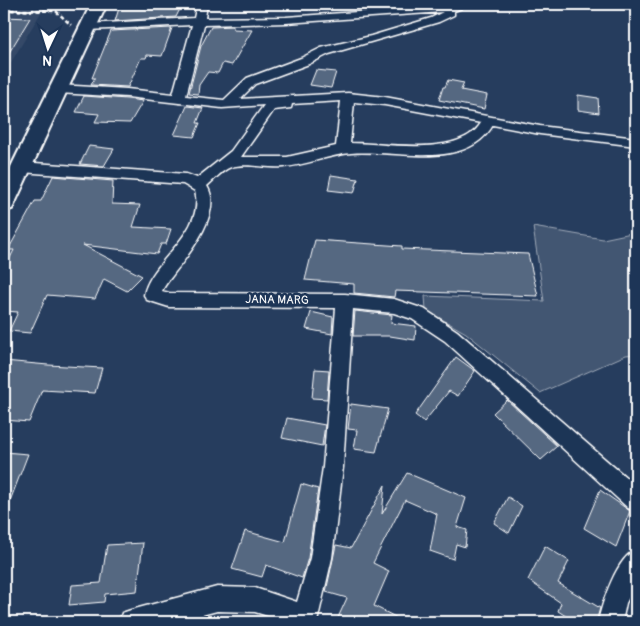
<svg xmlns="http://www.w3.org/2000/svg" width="640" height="626" font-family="Pangolin,sans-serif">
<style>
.built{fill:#344a68}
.green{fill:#425672;stroke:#a0aab8}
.building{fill:#556781;stroke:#fff}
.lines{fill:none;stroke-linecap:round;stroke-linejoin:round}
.minor-casing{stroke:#fff;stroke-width:3}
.highway-casing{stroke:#fff;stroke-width:4}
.path{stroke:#fff;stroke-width:2.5;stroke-dasharray:4 2.5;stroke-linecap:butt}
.minor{fill:#1d3557;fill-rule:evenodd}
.highway{fill:#1d3557;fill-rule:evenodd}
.labels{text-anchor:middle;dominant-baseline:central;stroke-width:5;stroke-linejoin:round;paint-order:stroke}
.street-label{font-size:12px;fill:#fff;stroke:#1d3557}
</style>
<rect width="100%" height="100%" fill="#263d5e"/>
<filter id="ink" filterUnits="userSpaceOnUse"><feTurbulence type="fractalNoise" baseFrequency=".02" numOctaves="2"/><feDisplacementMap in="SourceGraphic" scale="10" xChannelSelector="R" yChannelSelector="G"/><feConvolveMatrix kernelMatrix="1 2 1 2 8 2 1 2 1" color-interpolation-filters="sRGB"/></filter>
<g filter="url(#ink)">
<!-- built -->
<path class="built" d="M4,4h42l-42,70z"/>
<!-- green -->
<path class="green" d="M533,227l70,12 33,-7v122l-10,1 -86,38 -74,-60 -40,-23 -1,-14 119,5z"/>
<!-- building -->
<path class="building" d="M120,5l60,4 -4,8 -61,4z
M4,17l26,1 -26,43z
M233,26v3l19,1 -20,35 -9,-2 -5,10 -10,-1 -9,13 -1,9 -9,-1 12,-47 10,-19z
M172,28l-10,28 -15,-1 -1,3h-5l-13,29 -37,-2 4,-7h-3l19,-47z
M316,70l20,2 -5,16 -21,-3z
M448,80l16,3 -3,7 26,5 -3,14 -45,-9 4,-13h2z
M578,95l20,3 1,15 -21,-3z
M84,96l43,3 16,2 -13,22 -35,-1 4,-8 -23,-2z
M187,106l16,2 -6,15h3l-6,14 -20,-2z
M89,146l25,3 -10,17 -24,-2z
M331,175l27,4 -4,14 -26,-3z
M53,176l60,5 -1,23 28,1 -7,22 38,2 -5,15h-5l-4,10 -74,-9 59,31 -15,15 -23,-12 -9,20 -48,-4 -17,38 -21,-2 9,-19 -14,-1v-41l10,-20h-6l27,-49h6z
M315,240l87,6v3l126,5 10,42 -143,-5 -1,6 -40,-4v-9l-49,-4z
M355,311l37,4 -1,8 25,3 -1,14 -25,-4h-37z
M311,312l22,5 -1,17 -26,-5z
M456,357l19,14 -17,25 -9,-5 -25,31 -9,-7z
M4,361l44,4 54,3 -7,25 -53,-3 -13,32 -25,-2z
M315,369l14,1 -2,29 -15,-1z
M507,400l50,46 -16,14 -48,-47z
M351,404l37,5 -12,43 -22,-3 3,-19 -9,-1z
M287,418l38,7 -3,21 -40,-8z
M4,452l24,2 -23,60h-1z
M407,473l59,25 -9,29 10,3 -2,17 -9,-3 -3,15 -23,-8 7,-37 -32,-14 -32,63 16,8 -15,35 31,16h-69l11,-24 -21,-6 10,-47 15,3 34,-63 -3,29z
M301,484l17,5 -10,69 -6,20 -36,-13 -4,12 -30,-8 13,-38 40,11z
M600,490l30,21 -14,36 -32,-19z
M508,497l14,9 -13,27 -15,-10z
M143,543l-6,48 -32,3 -1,8 -35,3 3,-20 29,-2 6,-38z
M545,546l24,15 -11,22 42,25 -4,14h-21l-17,-11 3,-8 -33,-23z"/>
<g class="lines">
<defs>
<path id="minor" d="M197,4h10l-2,14 81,-1 171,-12 5,3 -8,3v4l-15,7 -110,32 -20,10 -54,20 -15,15 108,-6 37,4 155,29 96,12v8l-96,-12 -47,-9c-27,47 -99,24 -142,28 -22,2 -44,12 -67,14 -17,2 -37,-5 -53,0 -9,3 -17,13 -24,19 16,25 -16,66 -32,86 -4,6 -10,12 -13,19l7,2 176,1 49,5 30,10 33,22 179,155v25l-8,-3 -183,-167 -33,-22 -18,-6 -41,-4 -10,158 -11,91 -15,64h-30l-32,-10 -38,-1 -42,11h-56l3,-9 9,-3 86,-23 38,1 42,14 13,-44 13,-91 13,-159 -167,-1 -22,-7 -3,-5c5,-33 62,-62 51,-104l-12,-7 -162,-12 -5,-2 -2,-3 2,-3 5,-2 165,12 11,4 34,-27 33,-46 -42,3 -95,-11 -69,-4 -6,-4 6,-4 69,4 46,5 19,-69 -104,5 -6,-3 6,-3 106,-6zM443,12l-12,6 -60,18 -50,12 -20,10 -54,20 -23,22 -38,-4 18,-71 82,-2zM341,101l-5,45 -49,11h-46l33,-47 17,-2 1,-4zM354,102l31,3 96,18c-21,35 -96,20 -131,20z
M623,4h13v3l-12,-1z
M636,550v34l-10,19 -4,19h-24c4,-19 19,-65 38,-72z"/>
<path id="highway" d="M91,4h16l-92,199 -3,6 -8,2v-30z"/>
</defs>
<!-- minor casing -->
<use href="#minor" class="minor-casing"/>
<!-- highway casing -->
<use href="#highway" class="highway-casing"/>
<!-- path -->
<path class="path" d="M4,10l52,1 15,14"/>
<!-- minor -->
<use href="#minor" class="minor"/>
<!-- highway -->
<use href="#highway" class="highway"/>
</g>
</g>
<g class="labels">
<!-- street labels -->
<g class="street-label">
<text transform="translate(277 300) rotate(1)">JANA MARG</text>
</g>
</g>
<!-- margin -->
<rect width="640" height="626" fill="none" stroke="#1d3557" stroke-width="20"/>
<rect x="10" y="10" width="620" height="606" fill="none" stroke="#fff" stroke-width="2" filter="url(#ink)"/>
<!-- north arrow -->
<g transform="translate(48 48) rotate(184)" stroke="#1d3557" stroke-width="4" paint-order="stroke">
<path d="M0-4L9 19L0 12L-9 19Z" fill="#ffffff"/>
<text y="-8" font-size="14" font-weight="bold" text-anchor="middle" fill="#ffffff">N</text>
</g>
</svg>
